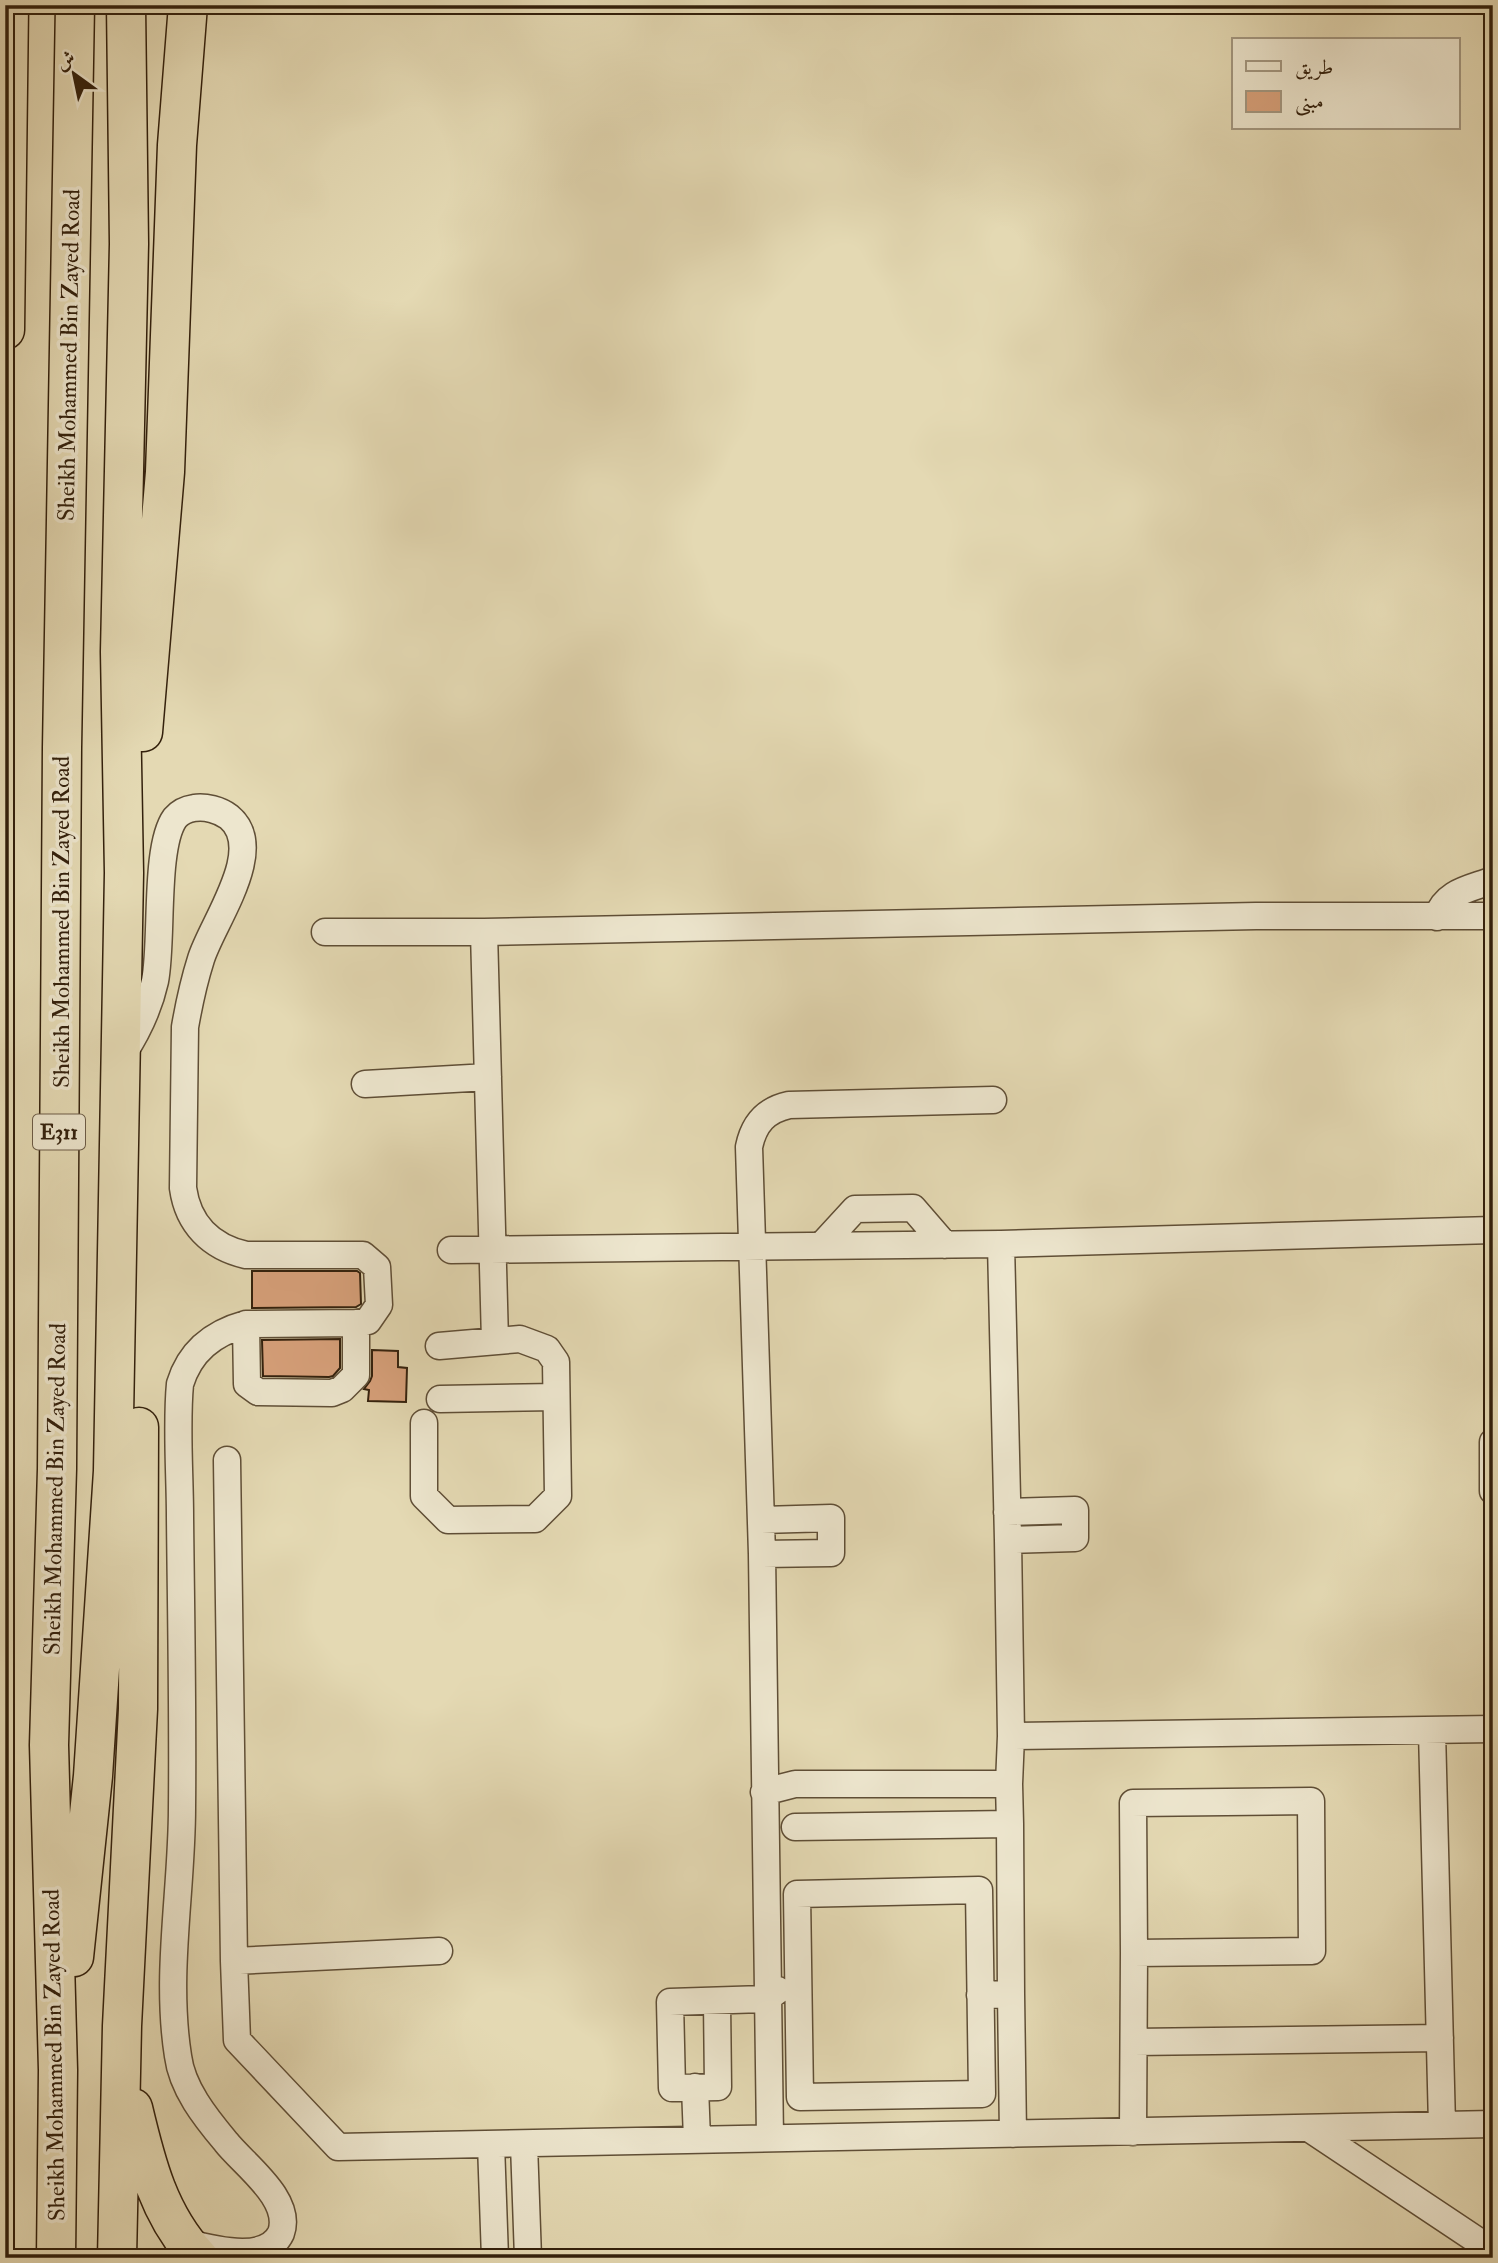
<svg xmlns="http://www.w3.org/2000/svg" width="1498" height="2263" font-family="'IM FELL Double Pica',Amiri,serif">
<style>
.building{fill:#d8a17b;stroke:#33200c;stroke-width:2}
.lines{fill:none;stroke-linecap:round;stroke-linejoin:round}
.minor-casing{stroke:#5f4e36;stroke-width:29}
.highway-casing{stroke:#33200c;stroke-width:41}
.minor{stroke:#ede6ce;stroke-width:26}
.highway{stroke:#e4d9b3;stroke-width:38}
.labels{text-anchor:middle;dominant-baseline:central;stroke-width:7;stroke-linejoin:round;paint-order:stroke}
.shield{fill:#ede6ce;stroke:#6b5b46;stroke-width:2}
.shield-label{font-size:21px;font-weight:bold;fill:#33200c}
.street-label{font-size:23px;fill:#33200c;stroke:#ede6ce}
</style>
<rect width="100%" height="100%" fill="#e4d9b3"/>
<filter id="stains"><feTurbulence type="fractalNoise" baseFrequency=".00286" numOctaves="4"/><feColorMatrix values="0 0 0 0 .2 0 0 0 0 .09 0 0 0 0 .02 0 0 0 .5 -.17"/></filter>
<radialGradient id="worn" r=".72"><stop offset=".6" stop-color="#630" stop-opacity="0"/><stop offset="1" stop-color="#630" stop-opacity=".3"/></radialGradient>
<!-- building -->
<path class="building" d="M252,1271h105l3,2 1,31 -5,3 -104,1z
M340,1339v29l-7,8 -4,1 -66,-1 -1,-36z
M372,1350l26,1v16l9,1 -1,34 -38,-1 1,-11 -5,-1 6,-8 2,-5z"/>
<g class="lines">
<defs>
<path id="minor" d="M1437,917c9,-26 33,-28 56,-37
M325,932h159l772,-16h237
M484,932l11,409
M123,1054c15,-23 26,-46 32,-73 8,-39 -1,-134 20,-163 5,-6 12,-9 19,-10 11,-2 26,2 35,9 39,32 -17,106 -28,142 -7,22 -12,45 -16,68l-2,161c5,36 28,59 63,67h117l14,12 2,38 -11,16 -10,2 -112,1c-33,9 -56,27 -66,60 -4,41 0,91 0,133 1,97 3,194 2,291 0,82 -17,166 -4,248 4,32 27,61 48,86 18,23 67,57 55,91 -14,30 -67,17 -95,9
M365,1084l123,-7
M1001,1244c2,99 4,198 7,296l67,-2v-28l-68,2
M821,1246l34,-37 58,-1 32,37
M451,1250l550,-6 492,-14
M246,1324l1,60 11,8 74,1 10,-4 14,-14v-52
M440,1399l116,-2
M424,1423v73l24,24 87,-1 23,-23 -2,-134 -9,-13 -27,-10 -81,7
M1493,1442v49
M227,1460l7,501 205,-10
M761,1520l70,-2v35l-69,1 -13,-407c5,-24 17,-37 40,-42l204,-5
M1008,1540l3,196
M762,1554l8,584
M1432,1731l10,394
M764,1792l31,-8h214l2,-48 482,-7
M1311,1801l1,150 -178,2 -1,-150z
M1010,1824l1,170
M795,1827l215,-3 -1,-40
M979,1890l3,204 -182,3 -3,-203z
M234,1961l3,79 101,107 1155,-23
M980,1995l31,-1 2,140
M717,2001l1,86 -46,1 -2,-86 96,-3 12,-9
M1134,2042l306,-4
M695,2087l2,52
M1310,2129l183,122
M1133,2132l1,-179
M491,2144l4,114
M524,2144l4,114"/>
<path id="highway" d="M5,330l4,-325
M143,732l22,-260 12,-327 11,-140
M74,1957l19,-181 20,-305 11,-598 -4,-221 9,-408 -3,-239
M133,2108c13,55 26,108 66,150
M56,2258l2,-188 -9,-325 8,-276 5,-721 13,-743
M117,2258l5,-232 16,-317 1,-282"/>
</defs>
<!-- minor casing -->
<use href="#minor" class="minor-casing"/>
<!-- highway casing -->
<use href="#highway" class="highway-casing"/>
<!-- minor -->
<use href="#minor" class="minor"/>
<!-- highway -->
<use href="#highway" class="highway"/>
</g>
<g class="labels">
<!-- shield labels -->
<rect class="shield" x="33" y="1114.5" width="52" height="35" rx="5"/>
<g class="shield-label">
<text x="59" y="1132">E311</text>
</g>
<!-- street labels -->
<g class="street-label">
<text transform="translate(69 355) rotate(-89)">Sheikh Mohammed Bin Zayed Road</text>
<text transform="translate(61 922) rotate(-90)">Sheikh Mohammed Bin Zayed Road</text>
<text transform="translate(55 1489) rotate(-89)">Sheikh Mohammed Bin Zayed Road</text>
<text transform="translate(54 2055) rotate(-91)">Sheikh Mohammed Bin Zayed Road</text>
</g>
</g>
<!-- margin -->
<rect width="1498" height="2263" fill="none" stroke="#e4d9b3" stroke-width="28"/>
<rect x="7" y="7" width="1484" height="2249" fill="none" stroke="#33200c" stroke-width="3.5"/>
<rect x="14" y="14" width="1470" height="2235" fill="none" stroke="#33200c" stroke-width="2"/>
<!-- legend -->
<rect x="1232" y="38" width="228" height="91" fill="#ede6ce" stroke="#a39780" stroke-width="2"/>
<rect x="1246" y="61" width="35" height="10" fill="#ede6ce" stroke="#a39780" stroke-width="2"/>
<text x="1295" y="74" font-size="21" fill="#33200c">طريق</text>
<rect x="1246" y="91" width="35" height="21" fill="#d8a17b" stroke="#a39780" stroke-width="2"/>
<text x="1295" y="108" font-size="21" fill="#33200c">مبنى</text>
<!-- north arrow -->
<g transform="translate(74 74) rotate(327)" stroke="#ede6ce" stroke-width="5" paint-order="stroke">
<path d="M0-5L12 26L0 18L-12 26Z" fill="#33200c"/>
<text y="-10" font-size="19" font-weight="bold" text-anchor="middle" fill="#33200c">ش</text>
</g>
<rect width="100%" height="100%" filter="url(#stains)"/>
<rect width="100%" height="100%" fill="url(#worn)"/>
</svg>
